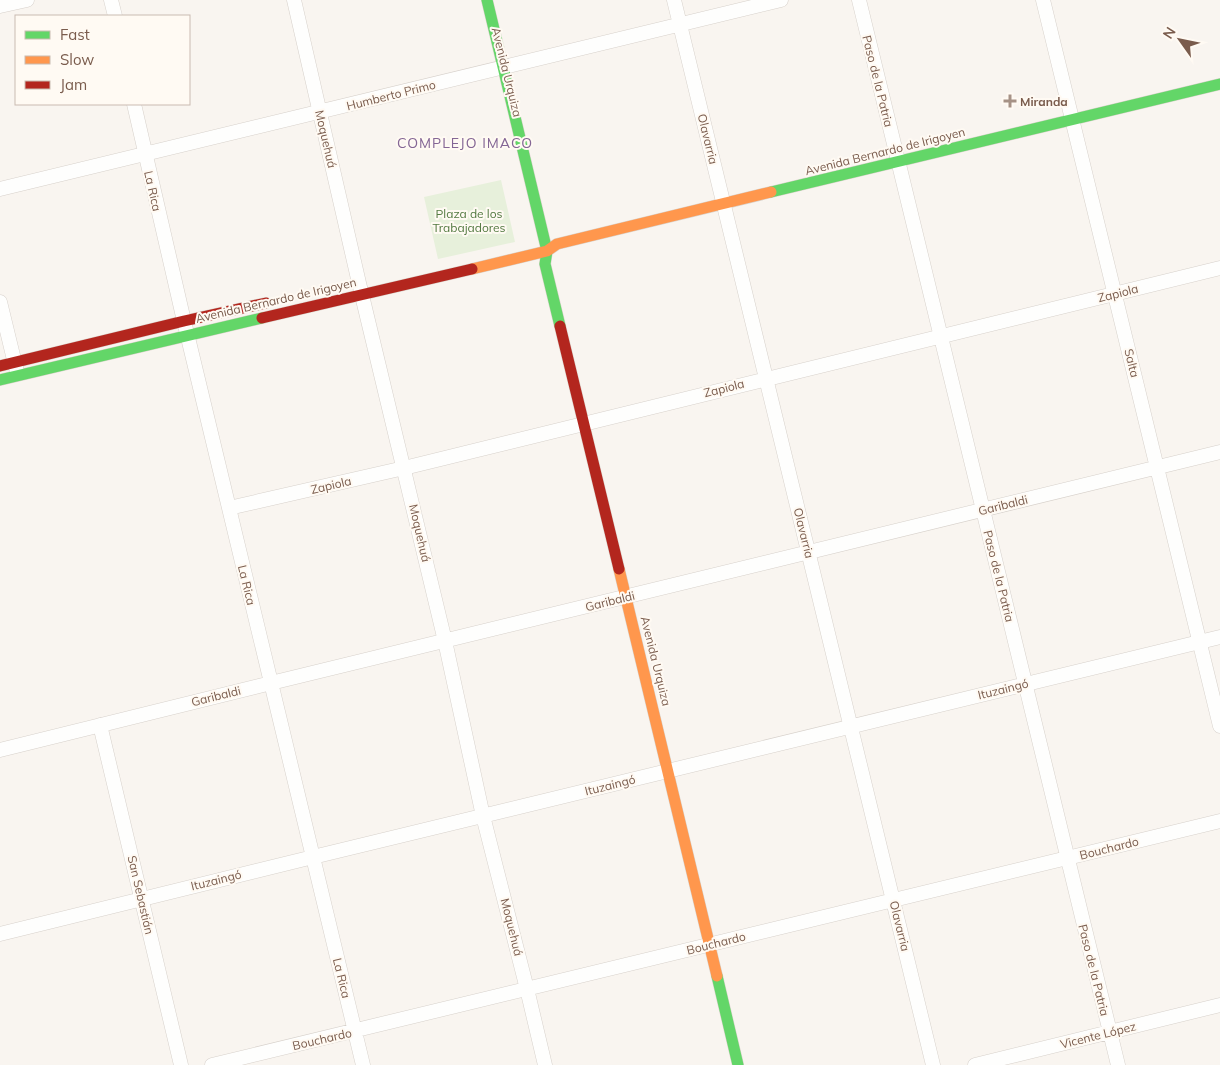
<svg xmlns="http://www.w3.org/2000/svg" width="1220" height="1065" font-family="Mulish,sans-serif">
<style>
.green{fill:#e7f0db}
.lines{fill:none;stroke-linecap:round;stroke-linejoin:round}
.street-casing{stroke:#d7d1cb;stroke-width:15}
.fast-casing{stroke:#d9d2cb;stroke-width:12}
.slow-casing{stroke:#d9d2cb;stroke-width:12}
.jam-casing{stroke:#d9d2cb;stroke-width:12}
.street{stroke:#fefefd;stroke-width:14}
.fast{stroke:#63d668;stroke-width:11}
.slow{stroke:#ff974d;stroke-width:11}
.jam{stroke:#b3261e;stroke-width:11}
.poi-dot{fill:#a69286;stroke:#fffaf3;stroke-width:2}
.labels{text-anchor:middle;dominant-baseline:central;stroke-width:4;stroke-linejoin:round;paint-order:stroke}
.street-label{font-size:12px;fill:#7a5c4d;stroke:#fffaf3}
.poi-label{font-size:12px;font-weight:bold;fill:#7a5c4d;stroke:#fffaf3;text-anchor:start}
.park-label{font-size:12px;fill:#537a41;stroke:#fffaf3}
.neighbourhood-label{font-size:14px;letter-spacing:1px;fill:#846695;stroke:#fffaf3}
</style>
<rect width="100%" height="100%" fill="#f9f5f0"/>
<!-- green -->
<path class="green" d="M501,180l14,62 -77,17 -14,-62z"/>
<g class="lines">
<defs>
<path id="street" d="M111,0l4,16
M294,0l65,283 86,358 38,175 44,173 18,76
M674,0l259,1065
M859,0l259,1065
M1043,0l177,726
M0,6l27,-6
M134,104l50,217 179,744
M0,189l781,-189
M0,302l17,70
M229,508l175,-40 816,-200
M100,725l81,340
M0,750l271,-67 949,-231
M0,934l313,-77 907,-220
M212,1065l1008,-244
M975,1065l245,-60"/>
<path id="fast" d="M487,0l60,251 -2,13 15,62
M771,192l449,-108
M0,380l262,-62
M717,976l21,89"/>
<path id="slow" d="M472,269l75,-18 10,-7 214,-52
M619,569l98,407"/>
<path id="jam" d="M262,318l210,-49
M560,326l59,243
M0,366l184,-45 82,-18"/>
</defs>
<!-- street casing -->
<use href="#street" class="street-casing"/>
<!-- fast casing -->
<use href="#fast" class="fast-casing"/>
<!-- slow casing -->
<use href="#slow" class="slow-casing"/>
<!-- jam casing -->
<use href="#jam" class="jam-casing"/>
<!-- street -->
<use href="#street" class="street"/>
<!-- fast -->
<use href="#fast" class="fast"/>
<!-- slow -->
<use href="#slow" class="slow"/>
<!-- jam -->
<use href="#jam" class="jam"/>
</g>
<!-- markers -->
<path class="poi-dot" d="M1007.5 93.5h5v5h5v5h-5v5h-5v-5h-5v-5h5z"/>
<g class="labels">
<!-- street labels -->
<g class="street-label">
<text transform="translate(507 72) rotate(76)">Avenida Urquiza</text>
<text transform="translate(878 81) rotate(76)">Paso de la Patria</text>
<text transform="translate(391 95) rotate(-14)">Humberto Primo</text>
<text transform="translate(326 139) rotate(77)">Moquehuá</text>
<text transform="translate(708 139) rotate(76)">Olavarria</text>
<text transform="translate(885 151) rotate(-14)">Avenida Bernardo de Irigoyen</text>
<text transform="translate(153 191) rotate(77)">La Rica</text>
<text transform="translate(1118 293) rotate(-14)">Zapiola</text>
<text transform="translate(276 300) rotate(-13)">Avenida Bernardo de Irigoyen</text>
<text transform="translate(1132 363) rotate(76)">Salta</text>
<text transform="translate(724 388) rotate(-14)">Zapiola</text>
<text transform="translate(331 485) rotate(-13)">Zapiola</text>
<text transform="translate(1003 505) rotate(-14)">Garibaldi</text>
<text transform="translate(420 533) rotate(77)">Moquehuá</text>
<text transform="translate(804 533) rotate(76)">Olavarria</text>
<text transform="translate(999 576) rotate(76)">Paso de la Patria</text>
<text transform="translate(247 585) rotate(76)">La Rica</text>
<text transform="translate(610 601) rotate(-14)">Garibaldi</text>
<text transform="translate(656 661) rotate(76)">Avenida Urquiza</text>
<text transform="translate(1003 689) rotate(-14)">Ituzaingó</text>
<text transform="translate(216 696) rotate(-14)">Garibaldi</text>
<text transform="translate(610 785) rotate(-14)">Ituzaingó</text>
<text transform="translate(1109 848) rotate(-14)">Bouchardo</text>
<text transform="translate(216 880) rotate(-14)">Ituzaingó</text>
<text transform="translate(141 895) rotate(77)">San Sebastián</text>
<text transform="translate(900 926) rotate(76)">Olavarria</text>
<text transform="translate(512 927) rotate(76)">Moquehuá</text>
<text transform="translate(716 943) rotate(-14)">Bouchardo</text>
<text transform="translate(1094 970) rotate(76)">Paso de la Patria</text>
<text transform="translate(342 978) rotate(76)">La Rica</text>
<text transform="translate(1098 1035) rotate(-14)">Vicente López</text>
<text transform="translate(322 1039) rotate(-13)">Bouchardo</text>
</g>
<!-- poi labels -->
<g class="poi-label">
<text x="1020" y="101">Miranda</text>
</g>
<!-- park labels -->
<g class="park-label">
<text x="469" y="213">Plaza de los<tspan x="469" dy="14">Trabajadores</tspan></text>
</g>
<!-- neighbourhood labels -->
<g class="neighbourhood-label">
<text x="465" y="143">COMPLEJO IMACO</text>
</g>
</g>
<!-- legend -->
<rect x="15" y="15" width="175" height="90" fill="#fffaf3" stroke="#cabbb1"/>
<rect x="25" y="31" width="25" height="8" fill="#63d668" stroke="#cabbb1"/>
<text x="60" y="40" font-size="15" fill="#7a5c4d">Fast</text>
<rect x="25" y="56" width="25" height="8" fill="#ff974d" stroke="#cabbb1"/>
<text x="60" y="65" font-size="15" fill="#7a5c4d">Slow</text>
<rect x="25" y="81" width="25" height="8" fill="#b3261e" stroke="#cabbb1"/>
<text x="60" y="90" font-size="15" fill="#7a5c4d">Jam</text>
<!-- north arrow -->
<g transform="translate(1180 40) rotate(303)" stroke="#fffaf3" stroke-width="4" paint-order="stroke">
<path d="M0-4L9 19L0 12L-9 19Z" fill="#7a5c4d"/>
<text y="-8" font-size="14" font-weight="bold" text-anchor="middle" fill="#7a5c4d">N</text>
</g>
</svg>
